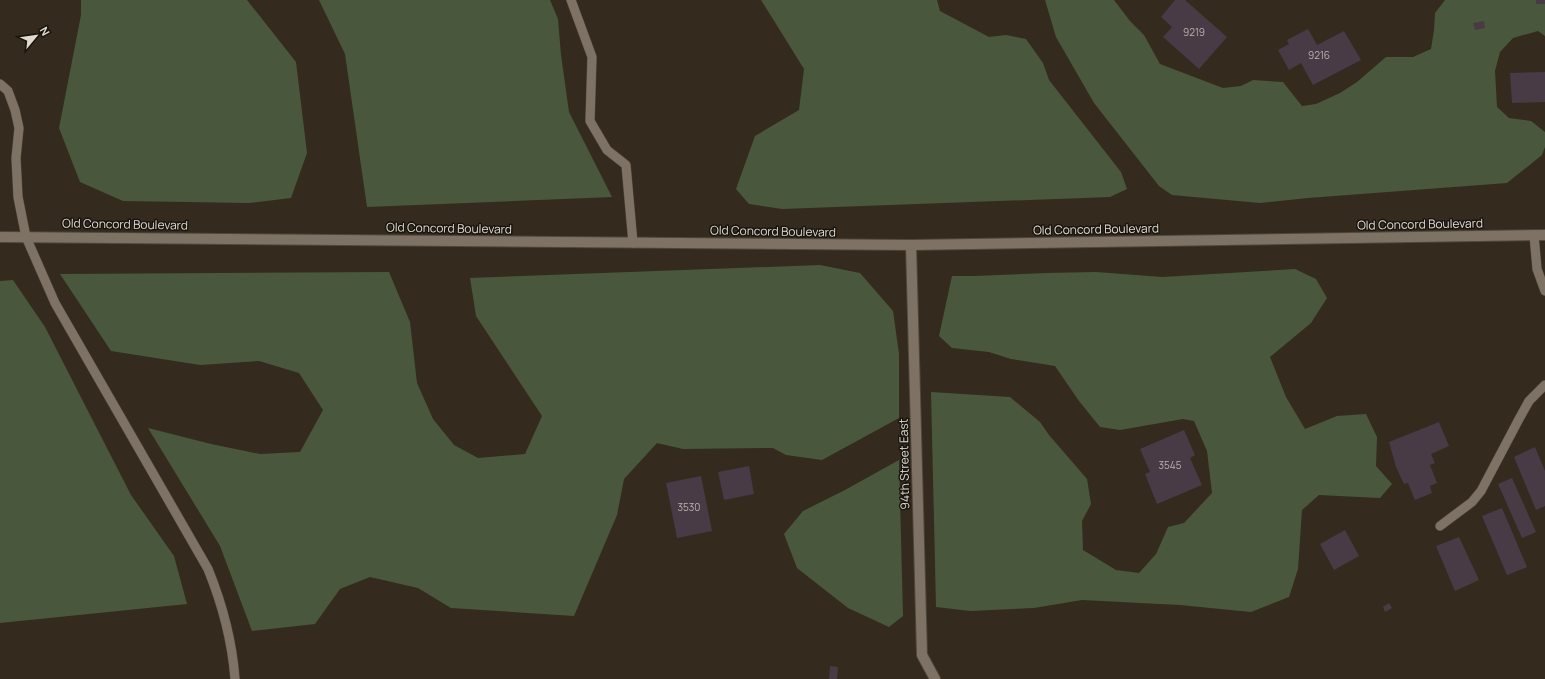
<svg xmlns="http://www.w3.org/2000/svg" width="1545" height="679" font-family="Manrope,sans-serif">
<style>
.green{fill:#49583c}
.building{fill:#483b46}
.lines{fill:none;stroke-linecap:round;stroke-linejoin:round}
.lane-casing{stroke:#4f473c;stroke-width:10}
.street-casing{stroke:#4f473c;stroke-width:12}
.secondary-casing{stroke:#4f473c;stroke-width:12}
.lane{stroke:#7e7264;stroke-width:9}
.street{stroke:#7e7264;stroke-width:10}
.secondary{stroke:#7e7264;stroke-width:10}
.labels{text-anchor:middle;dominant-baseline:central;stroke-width:3;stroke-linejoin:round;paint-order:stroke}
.number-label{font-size:10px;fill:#bab2ae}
.street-label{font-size:12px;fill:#e0dad1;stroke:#18140e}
</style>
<rect width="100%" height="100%" fill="#342b1e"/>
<!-- green -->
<path class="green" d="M81,0h166l49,62 11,91 -16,45 -42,5 -126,-2 -43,-19 -21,-54 22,-113z
M319,0h231l8,19 3,36 8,57 43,85 -245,10 -22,-153z
M761,0h176l3,11 49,26 17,-2 20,4 17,24 6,17 72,92 6,17 -17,8 -328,12 -33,-5 -13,-15 19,-53 44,-26 5,-41z
M1045,0h69l16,21 14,14 16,29 63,24 18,-2 12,-6 30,2 19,24 14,-2 24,-11 17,-11 29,-25h27l18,-8 3,-19 1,-17 10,-13h100v36l-7,-5 -25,7 -13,14 -5,19 2,36 12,11 22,3 14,11v15l-3,8 -35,28 -199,15 -48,5 -88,-8 -13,-9 -65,-83 -38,-66z
M820,265l40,8 33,38 6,43v64l-77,42 -36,-5 -13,-7 -90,1 -26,-6 -33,36 -7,36 -43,101 -123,-8 -33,-20 -48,-11 -30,12 -25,35 -63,7 -32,-85 -72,-118 63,16 49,10 40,-2 23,-42 -24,-37 -40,-12 -59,4 -89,-14 -51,-77 329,-2 21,50 7,61 16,36 21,26 24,13 47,-4 17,-38 -66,-100 -6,-38z
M1295,269l21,10 11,19 -16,25 -41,34 16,40 19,32 32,-13 29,-2 11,23 -1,29 16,18 -12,14 -61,-3 -17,15 -4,59 -9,28 -38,15 -71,-7 -98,-5 -48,8 -64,3 -34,-4 -5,-215 79,5 30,25 9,13 38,44 4,25 -9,17 1,29 33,20 23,3 17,-19 12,-27 16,-4 28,-30 -5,-42 -13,-30 -11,-2 -63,11 -20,-3 -21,-26 -24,-35 -44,-7 -22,-7 -37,-4 -13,-12 13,-60h22l72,-3 50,-1 66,5z
M13,280l32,47 86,168 43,61 13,48 -187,19v-342z
M899,460l4,156 -14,11 -41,-19 -51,-40 -13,-34 19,-23 42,-21z"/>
<!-- building -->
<path class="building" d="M1175,0h10l42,37 -28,32 -36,-32 9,-10 -11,-10z
M1536,0h9v4h-9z
M1484,21l1,7 -10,2 -2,-7z
M1308,29l9,16 27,-14 17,29 -48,25 -12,-22 -12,7 -11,-20 11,-6 -2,-4z
M1545,72v30l-33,1 -2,-30z
M1439,422l10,24 -18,8 4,9 -5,2 7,18 -7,3 2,7 -17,7 -7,-17 -4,1 -8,-17 -7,-25z
M1184,430l11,25 -5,3 12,27 -45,19 -12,-30 5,-2 -10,-23z
M1535,447l10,24v35l-9,4 -22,-53z
M749,466l5,28 -30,6 -6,-28z
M701,476l11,55 -35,7 -11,-55z
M1512,478l24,54 -14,6 -24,-54z
M1502,508l25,59 -20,8 -25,-59z
M1345,530l14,26 -25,14 -14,-26z
M1459,537l20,43 -24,11 -19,-45z
M1389,603l3,5 -7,4 -2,-5z
M830,666l8,1 -1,12h-8z"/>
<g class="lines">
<defs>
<path id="lane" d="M571,0l21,57 -2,64 17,29 19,15 7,78
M0,84l8,7 7,19 4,18 -3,30 2,39 8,40 29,66 153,266c15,37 24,70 27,110
M1534,235l3,34 8,22
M1440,526l32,-24 9,-11 38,-72 10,-18 16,-16"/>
<path id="street" d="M911,245l11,410 13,24"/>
<path id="secondary" d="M0,237l911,8 634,-10"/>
</defs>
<!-- lane casing -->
<use href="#lane" class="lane-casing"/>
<!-- street casing -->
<use href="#street" class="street-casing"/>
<!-- secondary casing -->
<use href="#secondary" class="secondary-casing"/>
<!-- lane -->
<use href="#lane" class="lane"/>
<!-- street -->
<use href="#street" class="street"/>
<!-- secondary -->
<use href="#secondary" class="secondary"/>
</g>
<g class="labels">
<!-- number labels -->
<g class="number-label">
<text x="1194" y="32">9219</text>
<text x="1319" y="55">9216</text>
<text x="1170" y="465">3545</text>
<text x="689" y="507">3530</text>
</g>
<!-- street labels -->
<g class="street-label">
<text transform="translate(125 224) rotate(1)">Old Concord Boulevard</text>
<text transform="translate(1420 224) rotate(-1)">Old Concord Boulevard</text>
<text transform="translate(449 228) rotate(1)">Old Concord Boulevard</text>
<text transform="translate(1096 229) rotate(-1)">Old Concord Boulevard</text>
<text transform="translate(773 231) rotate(1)">Old Concord Boulevard</text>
<text transform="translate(904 464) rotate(-91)">94th Street East</text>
</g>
</g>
<!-- north arrow -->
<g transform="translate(36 36) rotate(61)" stroke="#18140e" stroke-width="3" paint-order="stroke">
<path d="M0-3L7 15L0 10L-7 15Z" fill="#e0dad1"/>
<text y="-6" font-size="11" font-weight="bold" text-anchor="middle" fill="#e0dad1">N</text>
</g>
</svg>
